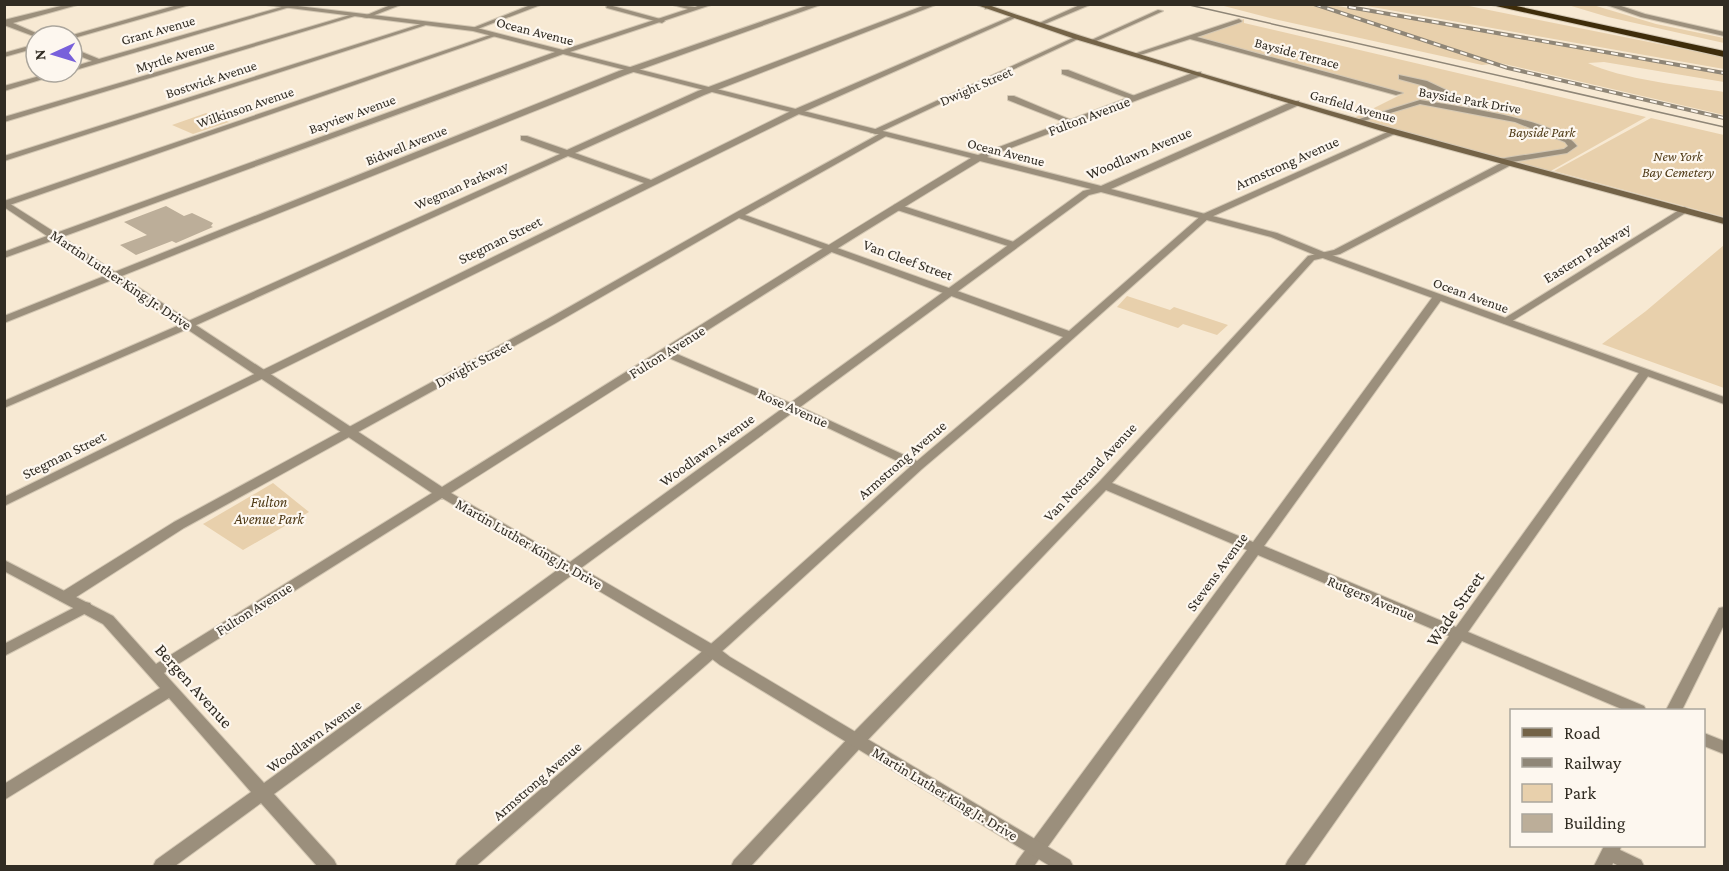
<svg xmlns="http://www.w3.org/2000/svg" width="1729" height="871" font-family="'Crimson Pro',serif">
<style>
.green{fill:#e8d0ac}
.building{fill:#bcae99}
.lines{fill:none;stroke-linecap:round;stroke-linejoin:round}
.minor-casing{stroke:#d3c7b3;stroke-width:2}
.tertiary-casing{stroke:#d3c7b3;stroke-width:2}
.secondary-casing{stroke:#d3c7b3;stroke-width:2}
.motorway-casing{stroke:#d3c7b3;stroke-width:2}
.minor{fill:#9b8f7c;fill-rule:evenodd}
.tertiary{fill:#9b8f7c;fill-rule:evenodd}
.secondary{fill:#746347;fill-rule:evenodd}
.motorway{fill:#3e2c0a;fill-rule:evenodd}
.tram{stroke:#8f8677;stroke-width:1.5}
.rail-casing{stroke:#8f8677;stroke-width:4}
.rail{stroke:#fdf7ef;stroke-width:2;stroke-dasharray:7;stroke-linecap:butt}
.labels{text-anchor:middle;dominant-baseline:central;stroke-width:4.5;stroke-linejoin:round;paint-order:stroke}
.far-street-label{font-size:14px;fill:#312c23;stroke:#fdf7ef}
.far-park-label{font-size:14px;font-style:italic;fill:#4f3a16;stroke:#fdf7ef}
.street-label{font-size:15px;fill:#312c23;stroke:#fdf7ef}
.park-label{font-size:15px;font-style:italic;fill:#4f3a16;stroke:#fdf7ef}
.near-street-label{font-size:18px;fill:#312c23;stroke:#fdf7ef}
</style>
<rect width="100%" height="100%" fill="#f7e9d3"/>
<!-- green -->
<path class="green" d="M1220,5h112l392,69v8l-120,-20 -16,1c32,16 99,23 136,29v23l-224,-52 -18,2 -208,-46z
M1361,5h103l260,52v12z
M1568,5h25l63,19 68,14v5l-116,-26z
M1244,19v4l402,94 -97,55 -197,-53 50,-25 -211,-58z
M206,113l23,9 -36,12 -21,-9z
M1651,118l73,17v82l-170,-46z
M1724,245v143l-122,-44 44,-33z
M1127,296l43,14 4,-3 54,18 -11,10 -34,-11 -5,4 -61,-21z
M273,483l36,29 -66,38 -40,-26z"/>
<!-- building -->
<path class="building" d="M166,206l18,10 8,-3 21,10 -2,3 2,1 -37,16 -4,-2 -36,14 -16,-10 27,-10 -23,-13z"/>
<g class="lines">
<defs>
<path id="minor" d="M69,4h12l-68,19 30,13 -7,1 -32,-12v-5z
M181,4h12l-119,34 -2,1v-3h-3z
M393,4h10l-36,14 -5,-1z
M533,4h10l-68,26 -5,-1z
M812,4h11l-198,71 -621,248v-7l615,-245z
M928,4h10l-234,91 -129,58 76,27 142,-70 219,-94 5,1 -218,97 -795,392v-9l640,-314 -76,-27 -376,171 -188,81v-7l180,-78 376,-169 -39,-14v-4h6l40,14 131,-59z
M990,4h10l-15,5v-2z
M1082,4h10l-52,22 -5,-1z
M609,5l55,15 1,1 -3,2 -55,-15 -1,-1z
M285,6l5,1 -218,64v-4l20,-6 -20,-8v-5l27,11z
M1158,10l5,1 -71,32 -5,-1z
M350,15l5,1 -351,106v-5z
M1239,19l3,2 -1,1 -44,15 206,56 -7,2 -206,-56 -53,17 -6,-1z
M424,23l5,1 -425,137v-5z
M493,34l5,1 -494,172v-6z
M1075,37l5,1 -204,96 -7,-2z
M36,44v4l-32,9v-4z
M1062,70h6l72,28 -7,2 -71,-26z
M54,72h12l-62,19v-5z
M1399,75l28,6 55,26 -7,2 -54,-24 -22,-6z
M1008,96h6l62,26 -7,2 -61,-24z
M1420,100c35,6 137,19 157,46l-10,7 -55,9 -1,3 -171,89 -26,6 -202,223 141,59 181,-247h8v4l-178,247 192,81 185,-257h8l2,2 -183,260 176,74 2,4h-22l-162,-69 -158,225h-19l3,-6 161,-224 -191,-81 -224,311h-19l3,-6 229,-310 -141,-60 -244,256 -111,120h-20l3,-6 116,-124 250,-255 208,-225 26,-6 167,-87 -3,-2 1,-2 65,-10 4,-3 -3,-4 -50,-20 -95,-18 -63,19 -4,-2z
M1392,130l7,2 -190,86 -187,166 -100,85 -193,176 -253,221h-21l3,-6 261,-223 191,-170 -109,-52 -139,-60 -1,-2 1,-2h8l139,60 108,50 146,-124 -324,-119 -183,105 -372,205 -114,73h-10l-2,-4 2,-4 114,-71 374,-203 187,-106 146,-80 7,2 -143,80 324,116 134,-117z
M897,204l120,39 2,2 -5,3 -3,-1 -117,-38v-4z
M1684,207l3,1v4l-178,111 -4,1 -5,-3z
M85,602l5,1 2,4 -2,4 -86,45v-12z
M1724,607v18l-42,85h-16l51,-98 2,-4z
M1704,733l20,8v13l-20,-8z
M1604,846h17l-1,4 21,10 3,6h-25l-6,-3 -1,3h-18z"/>
<path id="tertiary" d="M258,4h23l192,23 90,23 125,-41 -19,-5 26,3 8,-3h11l-144,48 408,103 217,-83h6v4l-214,81 114,29 192,-85h6v4l-188,84 166,44 49,20 398,144v7l-404,-147 -49,-20 -170,-45 -12,3 -508,373 136,79 13,10 340,203 3,6h-23l-330,-201 -13,-10 -135,-80 -298,219 60,66 3,6h-20l-56,-63 -86,63h-22l3,-6 95,-68 -82,-94 -165,102v-16l156,-96 -57,-64 -99,-53v-11l109,56 43,48 276,-171 -378,-253 -50,18v-6l43,-16 -43,-29v-7l52,33 499,-181 -82,-21zM563,54l408,104c-178,107 -353,220 -529,329l-380,-250zM980,161l111,28 -8,2 -513,371 -119,-69c176,-111 351,-225 529,-332zM442,498l118,70 -296,215 -100,-110z
M1604,4h11l30,10 79,18v4l-83,-19z"/>
<path id="secondary" d="M974,4h11c243,83 492,148 739,214v6l-332,-90 -317,-95z"/>
<path id="motorway" d="M1487,4h20l217,47v6z"/>
</defs>
<!-- minor casing -->
<use href="#minor" class="minor-casing"/>
<!-- tertiary casing -->
<use href="#tertiary" class="tertiary-casing"/>
<!-- secondary casing -->
<use href="#secondary" class="secondary-casing"/>
<!-- motorway casing -->
<use href="#motorway" class="motorway-casing"/>
<!-- minor -->
<use href="#minor" class="minor"/>
<!-- tertiary -->
<use href="#tertiary" class="tertiary"/>
<!-- secondary -->
<use href="#secondary" class="secondary"/>
<!-- motorway -->
<use href="#motorway" class="motorway"/>
<!-- tram -->
<path class="tram" d="M1185,4l539,123"/>
<defs>
<path id="rail" d="M1314,4l194,64 216,50
M1349,7l375,66"/>
</defs>
<!-- rail casing -->
<use href="#rail" class="rail-casing"/>
<!-- rail -->
<use href="#rail" class="rail"/>
</g>
<g class="labels">
<!-- far-street labels -->
<g class="far-street-label">
<text transform="translate(158 30) rotate(-16)">Grant Avenue</text>
<text transform="translate(535 31) rotate(14)">Ocean Avenue</text>
<text transform="translate(1297 53) rotate(15)">Bayside Terrace</text>
<text transform="translate(175 56) rotate(-17)">Myrtle Avenue</text>
<text transform="translate(211 79) rotate(-18)">Bostwick Avenue</text>
<text transform="translate(976 86) rotate(-24)">Dwight Street</text>
<text transform="translate(1470 100) rotate(10)">Bayside Park Drive</text>
<text transform="translate(1353 106) rotate(16)">Garfield Avenue</text>
<text transform="translate(245 107) rotate(-19)">Wilkinson Avenue</text>
<text transform="translate(352 114) rotate(-20)">Bayview Avenue</text>
<text transform="translate(406 145) rotate(-22)">Bidwell Avenue</text>
<text transform="translate(1006 152) rotate(14)">Ocean Avenue</text>
<text transform="translate(461 185) rotate(-24)">Wegman Parkway</text>
<text transform="translate(1471 295) rotate(20)">Ocean Avenue</text>
</g>
<!-- far-park labels -->
<g class="far-park-label">
<text x="1542" y="132">Bayside Park</text>
<text x="1678" y="156">New York<tspan x="1678" dy="16">Bay Cemetery</tspan></text>
</g>
<!-- street labels -->
<g class="street-label">
<text transform="translate(1089 116) rotate(-21)">Fulton Avenue</text>
<text transform="translate(1139 153) rotate(-23)">Woodlawn Avenue</text>
<text transform="translate(1287 163) rotate(-24)">Armstrong Avenue</text>
<text transform="translate(500 240) rotate(-26)">Stegman Street</text>
<text transform="translate(1587 253) rotate(-32)">Eastern Parkway</text>
<text transform="translate(908 260) rotate(20)">Van Cleef Street</text>
<text transform="translate(121 280) rotate(34)">Martin Luther King Jr. Drive</text>
<text transform="translate(667 352) rotate(-32)">Fulton Avenue</text>
<text transform="translate(473 364) rotate(-28)">Dwight Street</text>
<text transform="translate(793 408) rotate(24)">Rose Avenue</text>
<text transform="translate(707 450) rotate(-36)">Woodlawn Avenue</text>
<text transform="translate(64 455) rotate(-26)">Stegman Street</text>
<text transform="translate(902 460) rotate(-41)">Armstrong Avenue</text>
<text transform="translate(1090 472) rotate(-47)">Van Nostrand Avenue</text>
<text transform="translate(529 544) rotate(30)">Martin Luther King Jr. Drive</text>
<text transform="translate(1217 572) rotate(-54)">Stevens Avenue</text>
<text transform="translate(1371 598) rotate(23)">Rutgers Avenue</text>
<text transform="translate(254 609) rotate(-32)">Fulton Avenue</text>
<text transform="translate(314 736) rotate(-36)">Woodlawn Avenue</text>
<text transform="translate(537 781) rotate(-41)">Armstrong Avenue</text>
<text transform="translate(945 794) rotate(31)">Martin Luther King Jr. Drive</text>
</g>
<!-- park labels -->
<g class="park-label">
<text x="269" y="502">Fulton<tspan x="269" dy="17">Avenue Park</tspan></text>
</g>
<!-- near-street labels -->
<g class="near-street-label">
<text transform="translate(1455 609) rotate(-55)">Wade Street</text>
<text transform="translate(194 686) rotate(48)">Bergen Avenue</text>
</g>
</g>
<!-- border -->
<rect width="1729" height="871" fill="none" stroke="#312c23" stroke-width="12"/>
<!-- legend -->
<rect x="1510" y="709" width="195" height="138" fill="#fdf7ef" stroke="#aba69d" stroke-width="1.5"/>
<rect x="1522" y="728" width="30" height="9" fill="#746347" stroke="#aba69d" stroke-width="1.5"/>
<text x="1564" y="739" font-size="18" fill="#312c23">Road</text>
<rect x="1522" y="758" width="30" height="9" fill="#8f8677" stroke="#aba69d" stroke-width="1.5"/>
<text x="1564" y="769" font-size="18" fill="#312c23">Railway</text>
<rect x="1522" y="784" width="30" height="18" fill="#e8d0ac" stroke="#aba69d" stroke-width="1.5"/>
<text x="1564" y="799" font-size="18" fill="#312c23">Park</text>
<rect x="1522" y="814" width="30" height="18" fill="#bcae99" stroke="#aba69d" stroke-width="1.5"/>
<text x="1564" y="829" font-size="18" fill="#312c23">Building</text>
<!-- north arrow -->
<g transform="translate(54 54) rotate(266)"><circle r="28" fill="#fdf7ef" stroke="#aba69d" stroke-width="1.5"/>
<path d="M0-4.5L10 22L0 15L-10 22Z" fill="#7860db"/>
<text y="-9" font-size="16" font-weight="bold" text-anchor="middle" fill="#312c23">N</text>
</g>
</svg>
